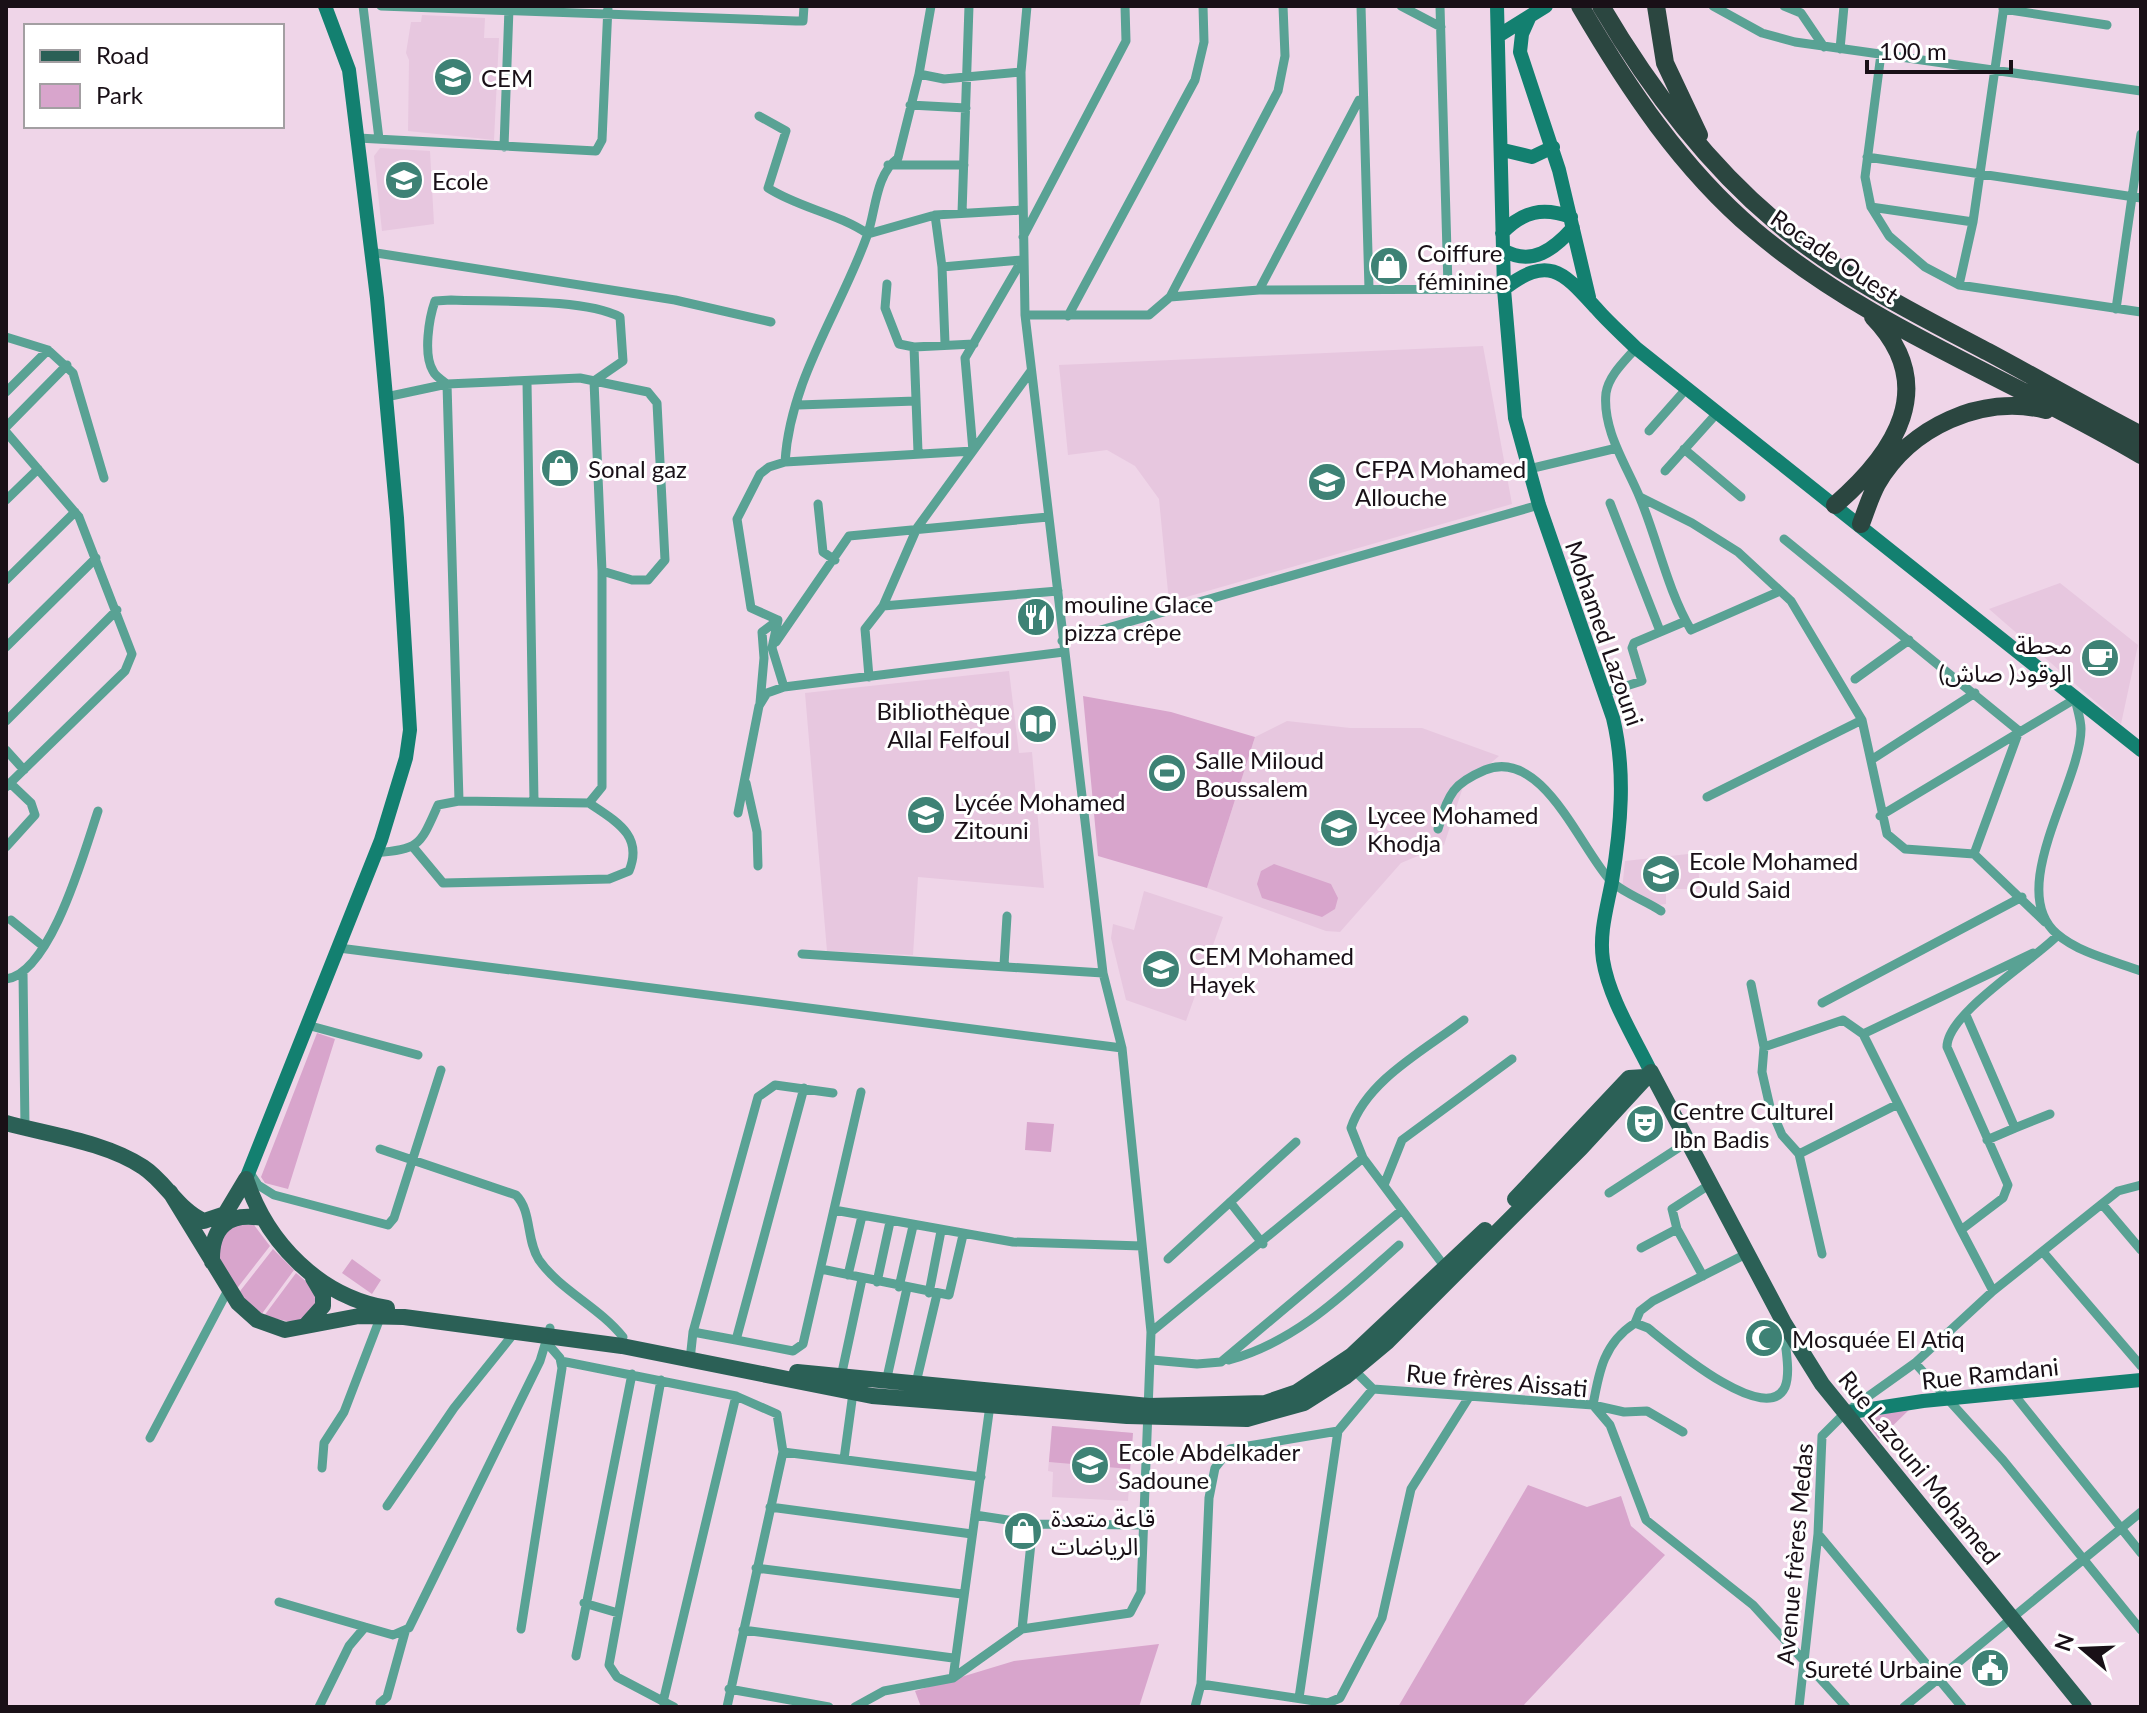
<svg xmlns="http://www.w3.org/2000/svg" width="2147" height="1713" font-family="Lato,'Noto Sans Arabic',sans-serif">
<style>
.built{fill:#e7c7df}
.green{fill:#d8a5cc}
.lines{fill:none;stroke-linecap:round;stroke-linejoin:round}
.street{stroke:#59a294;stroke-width:9}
.secondary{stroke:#138070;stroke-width:14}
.primary{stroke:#2b6056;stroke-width:16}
.highway{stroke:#2b4640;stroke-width:18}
.labels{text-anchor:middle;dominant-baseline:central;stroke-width:6;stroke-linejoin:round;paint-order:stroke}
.poi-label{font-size:24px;fill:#191017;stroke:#fff;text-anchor:start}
.street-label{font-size:24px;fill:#191017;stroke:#fff}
</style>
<rect width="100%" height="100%" fill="#efd5e8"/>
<!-- built -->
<path class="built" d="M422,15l63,3 -1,20h15l-5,102 -86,-9 1,-71 -3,-7 5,-31h10z
M380,148l50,3 4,73 -52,7 -8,-75z
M1483,346l29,158 -343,98 -10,-103 -24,-33 -28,-16 -39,5 -9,-90z
M2060,583l78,62 -17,79 -132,-115z
M1009,671l10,82 13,-1 12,136 -126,-11 -5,78 -86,-4 -22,-258z
M1287,721l63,7h72l77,28 -36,31 -19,58 -43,18 -61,69 -14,-1 -119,-43 48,-151z
M1697,853l3,36h-34v15l-8,1 -20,-12 -16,-3 3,-29z
M1144,891l79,26 -37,104 -60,-21 -15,-62 2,-14 21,6z
M1052,1426l81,7 -5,68 -76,-4 1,-25 -5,-1z"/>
<!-- green -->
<path class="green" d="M1083,696l88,16 84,25 -48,151 -109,-32z
M1274,864l57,20 7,14 -3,11 -13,8 -60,-19 -5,-14 4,-13z
M317,1033l18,6 -47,150 -23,-6 -4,-6z
M1027,1122l27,2 -3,28 -26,-2z
M228,1223l26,2 16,21 -35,45 -20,-39z
M273,1249l21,21 -33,45 -24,-20z
M352,1259l29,21 -9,14 -30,-21z
M296,1273c16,13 22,18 18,39l-19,11 -31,-7z
M1911,1408l-32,31 -16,-21z
M1052,1426l81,7 -3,36 -81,-7z
M1528,1485l59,22 34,-11 10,30 34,29 -143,152h-124z
M1159,1644l-20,63h-218l-6,-16 99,-30z"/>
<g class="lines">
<!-- street -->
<path class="street" d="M363,6l16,133
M381,6l415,15h7l1,-15
M1361,6l8,283
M1401,6l40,21
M1440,6l8,281
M1713,6l49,27 33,9 346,49
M1784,6l17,7 23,34
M2003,9l104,16
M1840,49l4,-43
M1881,54l-16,123 6,30 18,29 36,31 34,18 182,27
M1021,72l-77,7 -25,-5 -21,84c-23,17 -22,53 -31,78 -27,75 -77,144 -82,226l-16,5 -9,7 -23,45 14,89 27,12 -6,28 12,39 280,-35
M919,74l12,-68
M910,105l56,3
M759,116l27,15 -18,57c31,20 69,25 100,46l67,-19 87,-5
M358,138l238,13 6,-11 6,-134
M504,147l5,-139
M1867,157l274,41
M888,165h76
M1871,207l102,15
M962,213l7,-207
M935,215l7,52 3,76
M1023,237l103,-196 -1,-35
M370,252l305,48 96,22
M942,267l80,-7
M887,284l-2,24 14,36 15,3
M1959,285l14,-63 31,-216
M1259,290l100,-190
M1170,297l108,-206 7,-35 -2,-50
M451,300c43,2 133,-2 169,17l3,44 -29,20 8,190v216l-13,16 -130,-2 -12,-417c-4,-3 -12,-8 -14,-13 -10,-16 -4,-53 2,-70z
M2116,309l25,-175
M1025,315h124l21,-18 89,-7 245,-1
M1068,316l127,-236 9,-38 -1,-36
M6,337l42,13 25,23 31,105
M1636,348c-11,13 -27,27 -30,45 -4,37 21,73 34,105 18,43 27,91 51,132l89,-39
M527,382l7,419
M6,392l42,-42
M386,397l61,-13 133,-6 68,14 9,11 8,157 -17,20h-16l-30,-9
M798,405l118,-4
M6,427l61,-62
M1649,431l38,-43
M6,432l73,85 53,137 -7,17 -119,116
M1684,449l57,48
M918,452l-4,-105 60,-3
M785,462l188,-11 -8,-93 57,-98
M1529,469l88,-21
M1665,471l53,-59
M1640,497l52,26 46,29 53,49 71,119 25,114 18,15 69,5 71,68
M6,500l32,-31
M1610,503l50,128
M818,504l5,48 12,8
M1784,539l235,192 -45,123
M6,580l69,-68
M883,606l175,-15
M1062,641l477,-136
M776,642l73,-106 199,-19
M6,647l90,-89
M869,677l-4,-48 18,-23 34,-78 114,-157
M1855,679l54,-39
M1604,693l38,-12 -10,-33 2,-5 52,-22
M760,703l4,-45 -2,-26 16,-12
M6,721l111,-111
M6,750l18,20
M1871,760l104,-67
M746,783l11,49 1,34
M1707,797l155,-77
M738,813l21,-107 8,-13 17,-6
M1880,816l195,-117c2,9 6,21 6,30 0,54 -76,161 -24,205 22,19 57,27 84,37
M1438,829c11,-34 12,-44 47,-59 56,-23 94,75 124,109 13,14 36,21 52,32
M6,847l29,-32 -4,-12 -21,-20
M413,847l30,36 166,-4 20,-8c15,-36 -14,-50 -40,-68
M375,853c46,-4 45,-8 63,-48l21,-4
M11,920l32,26
M339,948l783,100
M802,954l301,19
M1004,965l3,-49
M23,972l2,156
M6,979c45,-5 79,-130 92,-168
M1751,984l13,63 -2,25 8,35 12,28 17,19 23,100
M1822,1003l200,-106
M1966,1015l49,113 -28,12
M307,1025l111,30
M1863,1034l170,-81
M1764,1047l79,-27 20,14 98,196
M804,1088l-68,252 57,11 10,-7 58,-252
M2015,1128l35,-14
M380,1149l136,46c16,16 10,45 23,65 21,30 60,47 84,77
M1799,1154l97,-49
M250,1173l8,12 16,10 114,30 6,-7 47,-148
M1384,1185l18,-45 110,-81
M1609,1193l80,-52
M1230,1202l33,42
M2102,1204l39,46
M834,1210l179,32 129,4
M1641,1248l36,-19
M2043,1252l98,114
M1168,1259l128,-117
M1445,1267l-82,-109 -12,-30c16,-48 74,-78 113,-108
M821,1269l128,26 14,-60
M848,1275l14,-59
M1703,1276l-26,-47 -5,-20 40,-26
M877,1282l13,-60
M899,1287l14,-61
M1993,1291l-32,-61 42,-32 5,-13 -61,-138c0,-34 86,-86 111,-112
M929,1293l12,-62
M1635,1323l5,-12 13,-10 95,-48
M693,1332l43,8
M1151,1332l212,-174
M690,1360l3,-28 65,-235 17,-12 58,8
M1152,1360l45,4 24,-2 181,-152
M1229,1360c69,-19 118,-69 170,-115
M561,1361l175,35 41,18 6,38 -56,255
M1915,1363l88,97 138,170
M1352,1368l21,21 220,16 17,20 36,95 107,85 93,102
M841,1377l21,-98
M661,1380l-52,285 8,12 57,30
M886,1382l21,-94
M916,1383l21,-89
M2012,1392l129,161
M1683,1432l-36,-21 -23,1 -31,-7c6,-34 11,-62 42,-82l13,5c20,16 118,100 137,59 6,-15 0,-40 -1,-56
M150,1438l78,-148
M783,1452l198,25
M844,1459l9,-66
M322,1468l2,-25 20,-31 38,-99
M387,1506l67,-98 61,-76
M770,1507l202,27
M975,1515l58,9 110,1
M1818,1534l144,173
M756,1568l206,26
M279,1602l86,25
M584,1603l34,10
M521,1629l41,-261 -2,-10 -13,-15
M1022,1629l11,-105
M743,1630l210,28
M576,1656l56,-282
M953,1678l37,-273
M1201,1684l127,19 12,-5 42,-80 29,-129 58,-92
M729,1689l100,18
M1299,1698l39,-267 35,-42
M663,1702l73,-306
M380,1703l7,-6 18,-65
M319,1707l30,-61 16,-19 28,8 16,-7 131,-267 10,-33
M855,1707l29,-16 69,-13 69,-49 108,-16 11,-21 10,-260 -29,-284 -19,-75 -78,-658 -4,-243 6,-66
M1195,1707l6,-23 8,-186 6,-30 15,-19 108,-18
M1799,1707l19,-173 4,-98 23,-23 70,-50 78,-72 125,-100 23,-6
M1904,1707l237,-195"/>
<!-- secondary -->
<path class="secondary" d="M1497,6l7,283 11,129 24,87 74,213c13,53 8,109 -1,163 -5,27 -13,52 -9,79 6,38 31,77 48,112
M1530,16l-8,18 -2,18 39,118 30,127
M1498,36l48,-30
M1503,150l29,7 21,-10
M1502,233c21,-22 41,-26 69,-16
M1503,250c29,17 51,-1 70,-22
M1504,289c45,-35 59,-17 92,19 12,14 27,27 40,40l505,402
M246,1179l135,-339 25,-82 4,-28 -13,-212 -20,-220 -28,-228 -24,-64
M1845,1413l78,-12 218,-21"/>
<!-- primary -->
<path class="primary" d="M6,1123c44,12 99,19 137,44 23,15 36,44 61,54l21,-7 21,-35
M246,1179c21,64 74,118 141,129
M170,1192l68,111 19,17 28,10 74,-14 45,1 218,29 250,50 255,20 120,3 57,-16 41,-26 42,-35 194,-194 70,-76 133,251 38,61 262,323
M1515,1199l114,-121 16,-1
M212,1262c-1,-35 16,-50 50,-44
M306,1325l17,-19v-11l-10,-17
M797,1372l352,34 116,-3 32,-11 54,-36 134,-126"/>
<!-- highway -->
<path class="highway" d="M1580,6c48,82 101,162 174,224 114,97 259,149 387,225
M1601,6c47,80 103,155 174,215 65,55 142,94 217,133 50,27 99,55 149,81
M1656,6l9,57 34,72
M1835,505c60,-52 105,-119 38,-188
M1861,524c5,-13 9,-27 16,-40 33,-57 105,-90 169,-74"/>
</g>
<!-- icons -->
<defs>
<symbol id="school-disc" viewBox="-11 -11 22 22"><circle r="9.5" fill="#3e8275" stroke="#fff"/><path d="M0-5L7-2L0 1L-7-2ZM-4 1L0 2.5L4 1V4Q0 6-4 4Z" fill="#fff"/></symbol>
<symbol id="shop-disc" viewBox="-11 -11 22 22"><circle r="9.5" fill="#3e8275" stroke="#fff"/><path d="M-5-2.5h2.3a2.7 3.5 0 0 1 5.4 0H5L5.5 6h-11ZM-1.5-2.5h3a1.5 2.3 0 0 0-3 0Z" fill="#fff"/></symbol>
<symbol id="university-disc" viewBox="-11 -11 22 22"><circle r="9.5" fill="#3e8275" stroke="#fff"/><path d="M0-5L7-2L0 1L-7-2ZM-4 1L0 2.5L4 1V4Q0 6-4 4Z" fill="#fff"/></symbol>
<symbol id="restaurant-disc" viewBox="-11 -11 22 22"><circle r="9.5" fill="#3e8275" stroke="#fff"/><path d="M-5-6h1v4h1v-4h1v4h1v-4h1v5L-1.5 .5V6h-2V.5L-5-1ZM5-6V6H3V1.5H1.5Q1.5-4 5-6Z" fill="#fff"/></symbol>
<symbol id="cafe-disc" viewBox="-11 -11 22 22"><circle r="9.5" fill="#3e8275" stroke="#fff"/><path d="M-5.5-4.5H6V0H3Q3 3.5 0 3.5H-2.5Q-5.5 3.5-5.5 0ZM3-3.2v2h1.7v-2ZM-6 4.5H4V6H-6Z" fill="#fff"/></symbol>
<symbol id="library-disc" viewBox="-11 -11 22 22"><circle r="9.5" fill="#3e8275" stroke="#fff"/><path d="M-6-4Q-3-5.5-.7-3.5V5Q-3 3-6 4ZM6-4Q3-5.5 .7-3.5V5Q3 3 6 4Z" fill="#fff"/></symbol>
<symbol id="stadium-disc" viewBox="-11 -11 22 22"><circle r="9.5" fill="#3e8275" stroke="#fff"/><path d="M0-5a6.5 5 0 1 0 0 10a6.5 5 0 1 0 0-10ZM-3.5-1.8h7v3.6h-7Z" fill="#fff"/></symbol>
<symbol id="theatre-disc" viewBox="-11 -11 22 22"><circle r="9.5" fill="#3e8275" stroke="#fff"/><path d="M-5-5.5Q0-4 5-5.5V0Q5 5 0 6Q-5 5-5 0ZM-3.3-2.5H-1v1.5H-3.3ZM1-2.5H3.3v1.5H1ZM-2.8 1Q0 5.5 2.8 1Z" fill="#fff"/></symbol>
<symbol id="mosque-disc" viewBox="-11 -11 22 22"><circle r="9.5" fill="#3e8275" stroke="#fff"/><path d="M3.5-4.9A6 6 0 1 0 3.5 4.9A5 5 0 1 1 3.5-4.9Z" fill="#fff"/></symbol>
<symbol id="civic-disc" viewBox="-11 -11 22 22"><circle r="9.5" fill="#3e8275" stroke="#fff"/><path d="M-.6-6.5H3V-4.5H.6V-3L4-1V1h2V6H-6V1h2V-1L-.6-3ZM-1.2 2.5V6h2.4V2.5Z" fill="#fff"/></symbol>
</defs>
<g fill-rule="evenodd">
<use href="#school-disc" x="431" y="55" width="44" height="44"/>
<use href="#school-disc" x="382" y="158" width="44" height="44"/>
<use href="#shop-disc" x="1367" y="244" width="44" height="44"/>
<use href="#shop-disc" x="538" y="446" width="44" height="44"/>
<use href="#university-disc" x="1305" y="460" width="44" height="44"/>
<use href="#restaurant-disc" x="1014" y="595" width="44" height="44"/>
<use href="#cafe-disc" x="2078" y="636" width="44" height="44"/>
<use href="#library-disc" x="1016" y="702" width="44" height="44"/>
<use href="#stadium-disc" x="1145" y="751" width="44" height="44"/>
<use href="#school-disc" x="904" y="793" width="44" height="44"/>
<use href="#school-disc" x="1317" y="806" width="44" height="44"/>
<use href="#school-disc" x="1639" y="852" width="44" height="44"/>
<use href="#school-disc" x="1139" y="947" width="44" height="44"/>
<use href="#theatre-disc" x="1623" y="1102" width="44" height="44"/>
<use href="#mosque-disc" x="1742" y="1316" width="44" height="44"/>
<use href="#school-disc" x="1068" y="1443" width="44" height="44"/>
<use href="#shop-disc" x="1001" y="1509" width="44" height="44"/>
<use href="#civic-disc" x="1968" y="1646" width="44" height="44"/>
</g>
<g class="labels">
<!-- poi labels -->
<g class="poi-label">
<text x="481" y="77">CEM</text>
<text x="432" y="180">Ecole</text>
<text x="1417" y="252">Coiffure<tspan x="1417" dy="28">féminine</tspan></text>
<text x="588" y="468">Sonal gaz</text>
<text x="1355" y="468">CFPA Mohamed<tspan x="1355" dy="28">Allouche</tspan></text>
<text x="1064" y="603">mouline Glace<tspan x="1064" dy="28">pizza crêpe</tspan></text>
<text x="2072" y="644" text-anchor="end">محطة<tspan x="2072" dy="28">الوقود( صاش)</tspan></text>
<text x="1010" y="710" text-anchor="end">Bibliothèque<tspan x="1010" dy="28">Allal Felfoul</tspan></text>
<text x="1195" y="759">Salle Miloud<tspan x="1195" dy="28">Boussalem</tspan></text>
<text x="954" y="801">Lycée Mohamed<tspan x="954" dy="28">Zitouni</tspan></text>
<text x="1367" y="814">Lycee Mohamed<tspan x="1367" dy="28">Khodja</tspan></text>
<text x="1689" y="860">Ecole Mohamed<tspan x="1689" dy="28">Ould Said</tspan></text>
<text x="1189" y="955">CEM Mohamed<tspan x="1189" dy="28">Hayek</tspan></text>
<text x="1673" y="1110">Centre Culturel<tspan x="1673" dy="28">Ibn Badis</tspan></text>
<text x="1792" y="1338">Mosquée El Atiq</text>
<text x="1118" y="1451">Ecole Abdelkader<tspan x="1118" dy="28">Sadoune</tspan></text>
<text x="1051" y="1517">قاعة متعدة<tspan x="1051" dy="28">الرياضات</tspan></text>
<text x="1962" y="1668" text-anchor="end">Sureté Urbaine</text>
</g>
<!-- street labels -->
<g class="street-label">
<text transform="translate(1835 256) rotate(34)">Rocade Ouest</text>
<text transform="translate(1605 633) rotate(71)">Mohamed Lazouni</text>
<text transform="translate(1990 1373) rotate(-6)">Rue Ramdani</text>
<text transform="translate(1497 1380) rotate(5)">Rue frères Aissati</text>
<text transform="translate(1920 1467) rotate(51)">Rue Lazouni Mohamed</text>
<text transform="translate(1794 1554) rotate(-85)">Avenue frères Medas</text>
</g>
</g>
<!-- border -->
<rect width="2147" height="1713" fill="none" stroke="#191017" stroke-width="16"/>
<!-- legend -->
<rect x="24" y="24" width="260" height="104" fill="#ffffff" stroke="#a39fa2" stroke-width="2"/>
<rect x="40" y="50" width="40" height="12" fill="#2b6056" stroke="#a39fa2" stroke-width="2"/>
<text x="96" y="64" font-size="24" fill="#191017">Road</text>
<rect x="40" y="84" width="40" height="24" fill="#d8a5cc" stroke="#a39fa2" stroke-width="2"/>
<text x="96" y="104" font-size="24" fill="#191017">Park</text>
<!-- north arrow -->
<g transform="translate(2083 1649) rotate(289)" stroke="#ffffff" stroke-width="6" paint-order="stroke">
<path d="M0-6L14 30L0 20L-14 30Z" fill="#191017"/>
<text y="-12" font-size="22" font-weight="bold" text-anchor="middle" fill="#191017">N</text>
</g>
<!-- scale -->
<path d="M1867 60v12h144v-12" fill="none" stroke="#191017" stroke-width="4"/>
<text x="1879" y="60" font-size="24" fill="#191017" stroke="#ffffff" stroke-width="6" paint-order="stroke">100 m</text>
</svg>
